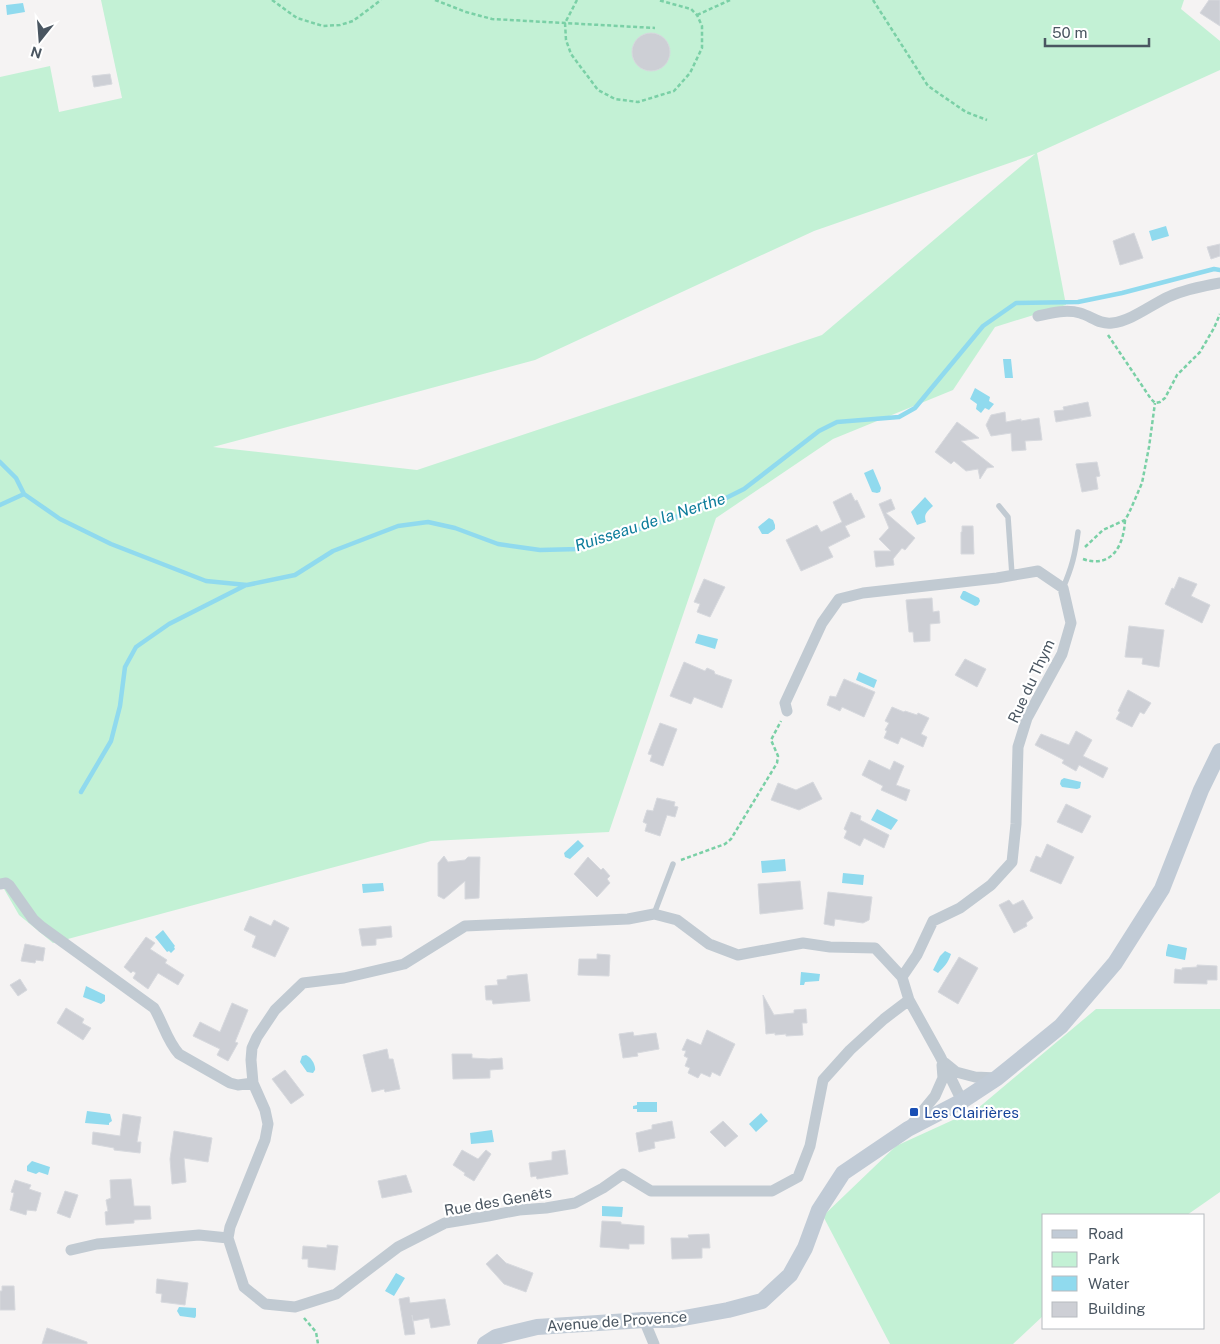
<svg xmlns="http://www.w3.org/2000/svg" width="1220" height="1344" font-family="'Public Sans',sans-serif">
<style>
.green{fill:#c3f1d5;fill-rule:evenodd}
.water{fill:#90daee}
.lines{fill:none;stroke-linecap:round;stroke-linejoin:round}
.stream{stroke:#90daee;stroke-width:4.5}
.building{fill:#cdcfd5;stroke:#d7d9de}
.path{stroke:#7ad0a6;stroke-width:2.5;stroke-dasharray:4 2.5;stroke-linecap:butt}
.lane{stroke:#c1cad2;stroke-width:5.5}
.street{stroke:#c1cad2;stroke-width:11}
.secondary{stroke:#c1cbd6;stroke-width:16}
.transit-dot{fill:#1a4fb4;stroke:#fff;stroke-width:2}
.labels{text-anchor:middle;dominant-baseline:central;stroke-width:4.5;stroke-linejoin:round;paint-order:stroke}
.street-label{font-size:15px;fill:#4a5661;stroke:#fff}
.transit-label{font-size:15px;fill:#164399;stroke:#fff;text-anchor:start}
.water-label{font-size:16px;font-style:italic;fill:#0c7c9b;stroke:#fff}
</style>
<rect width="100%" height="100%" fill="#f5f3f3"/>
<!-- green -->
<path class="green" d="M101,0h1083l-3,9 39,32v29l-183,83 29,152 -71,22 -42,63 -120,49 -117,79 -107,314 -178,9 -378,102 -34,-28 -19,-33v-805l50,-11 9,46 63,-14zM1035,154l-213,181 -405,135 -204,-23 322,-87 279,-129z
M1096,1009h124v183l-33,23h-143v100l-31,29h-123l-67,-128 73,-70 81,-37z"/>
<!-- water -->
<path class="water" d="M23,3l2,9 -18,3 -1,-10z
M1166,226l3,10 -17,5 -3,-10z
M1003,359h8l2,19h-8z
M975,388l15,9 -1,4 5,3 -5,6 -4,-2 -4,5 -5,-4 1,-5 -7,-5z
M873,469l8,19 -1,4 -3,1 -5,-1 -8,-19z
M925,497l8,9c-5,5 -10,8 -7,16l-9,3 -6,-13z
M769,518l4,2 2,5v4l-7,5h-6l-4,-7z
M963,591h2l14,7 1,3 -2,4 -3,1 -14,-7 -1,-2z
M698,634l20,5 -3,10 -20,-6z
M859,672l18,8 -3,8 -18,-8z
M1064,778l17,4 -1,6 -3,1 -15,-2 -2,-3 1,-4z
M877,809l21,11 -7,10 -20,-10z
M578,840l6,6 -14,13 -5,-2 -1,-4z
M785,859l1,12 -24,2 -1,-12z
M843,873l21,2 -1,10 -21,-2z
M383,883l1,8 -21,2 -1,-9z
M163,930l12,16 -1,1 1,2 -4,4 -2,-2 -2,1 -12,-15z
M1168,944l19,4 -2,12 -19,-4v-3z
M945,951l6,3c-3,9 -7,13 -13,19l-5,-3 7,-14z
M801,972l19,2 -1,7 -14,1 -1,3h-4z
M86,986l19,9v6l-4,3 -18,-7z
M306,1055c5,2 10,10 9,15l-2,3 -6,-1 -7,-10 2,-6z
M637,1102h20v10h-20v-3h-4v-3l4,-1z
M87,1111l23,3 2,7 -3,2v2l-24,-2z
M761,1113l7,8 -12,11 -7,-8z
M492,1130l2,12 -23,2 -1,-11z
M32,1161l18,6 -2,8 -9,-3 -3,2 -9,-3v-5z
M602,1206l21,1 -1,10 -20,-1z
M396,1273l9,5 -11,18 -9,-5z
M179,1307l17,1v8l-1,2 -15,-2 -3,-5z"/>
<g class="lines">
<!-- stream -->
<path class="stream" d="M0,462l16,16 8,16 36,25 51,25 95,37 41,4 48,-10 38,-24 65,-25 30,-4 27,6 43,16 42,6 39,-1 133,-44 32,-16 75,-58 18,-9 62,-5 16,-9 68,-82 33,-23 62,-1 44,-9 92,-24 6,1
M0,505l24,-11
M81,792l30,-51 9,-35 5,-39 11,-20 33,-23 77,-39"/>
</g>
<!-- building -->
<path class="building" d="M1209,0h11v26l-20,-13z
M632 52a19 19 0 1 1 38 0a19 19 0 1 1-38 0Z
M110,74l2,10 -18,3 -2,-11z
M1134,233l9,25 -23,7 -7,-24z
M1220,244v12l-9,3 -4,-12z
M1088,402l3,14 -35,6 -2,-11 10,-1 -1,-3z
M1005,412l1,10 15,-3v2l18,-3 3,22 -17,1 1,9 -14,1 -1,-18 -20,3 -5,-11 5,-10z
M957,422l22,16 -18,3 33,26 -7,1 -7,11 -2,-10 -12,2 -12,-10 -3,3 -16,-12z
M1097,462l3,14 -4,1 2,12 -16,3 -6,-28z
M851,493l4,8 2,-1 8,17 -20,9 5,10 -22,11 5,10 -32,14 -15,-31 31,-15 4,7 21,-10 -9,-20z
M891,499l4,10 -9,4 29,25 -10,12 -3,-2 -9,11 1,6 -18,2 -2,-16h17l-12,-12 10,-11 -10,-24z
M962,526h11l1,28h-13v-22h1z
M1179,577l18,7 -6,12 19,9 -8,18 -37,-19 7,-16 2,1z
M704,579l21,8 -15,30 -13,-5 3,-8 -6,-2z
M932,598l1,14 6,-1 1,12 -10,1v17l-16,1 -1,-10h-4l-3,-32z
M1129,626l35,4 -5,37 -17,-3 1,-6 -18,-1z
M965,659l21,10 -9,18 -22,-12z
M684,662l21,9 2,-3 7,3 1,3 17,6 -10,28 -28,-11 -3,7 -21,-8z
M844,679l31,13 -11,25 -22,-10 -2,4 -13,-6 3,-9 6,1z
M1128,690l23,13 -7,11 -4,-2 -8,15 -16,-8 4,-7 -2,-1z
M892,707l12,5 1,-1 12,4 1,-2 11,5 -8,16 6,3 -4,10 -22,-10 -3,7 -14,-6 3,-7 -2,-1 4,-7 -4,-2z
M660,723l17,6 -14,37 -13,-5 2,-6 -4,-1z
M1076,731l16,9 -9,16 25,12 -5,10 -24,-13 -3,6 -14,-8 2,-3 -29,-15 6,-11 28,11z
M869,760l21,10 4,-9 10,5 -8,19 14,5 -4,11 -25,-11 2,-4 -21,-11z
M813,782l9,17 -23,11 -28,-10 7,-17 18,7z
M657,798l18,4 -1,4 4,1 -3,10 -8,-2 -7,21 -15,-5 2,-7 -4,-2 4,-12 6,1z
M1066,804l25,12 -9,17 -25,-11z
M851,812l10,4 -1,4 29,15 -5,13 -20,-10 -4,8 -16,-8 3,-7 -3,-2z
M1047,844l27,13 -13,27 -31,-13 6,-15 5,2z
M444,856l4,6 17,-2 3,-3h12l-1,41 -14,1v-18l-21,18 -6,-3v-33z
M588,857l13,13 2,-2 7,8 -3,3 3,4 -13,14 -23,-23z
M800,881l3,28 -43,5 -2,-30z
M828,892l44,5 -3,23 -6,3 -28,-4 -1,7 -10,-2z
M1009,900l4,5 10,-5 10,18 -7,5 1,3 -13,7 -15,-28z
M250,916l21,10 3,-6 15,8 -14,29 -23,-10 4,-11 -12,-6z
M391,926l1,11 -16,2v6l-14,1 -3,-17z
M146,937l9,6 -5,6 17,11 -2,3 19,12 -6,10 -20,-12 -10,16 -15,-11 3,-5 -3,-2 -2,2 -7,-6z
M25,944l20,4 -2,13 -7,-1 -1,3 -14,-2z
M597,954l13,1 -1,21 -31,-1 1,-16h18z
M959,957l19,11 -20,36 -20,-12z
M1197,965l20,1v14h-10v4l-33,-1 1,-14 7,1v-2l15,-1z
M527,974l3,27 -37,3 -1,-4h-6l-1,-14 13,-1 -1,-5 10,-1v-3z
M20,979l7,11 -9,6 -8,-11z
M763,995l11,20 20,-2v-3l12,-1 1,14h-5l1,12 -17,1v-2l-11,1v-2l-9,1z
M232,1003l16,7 -13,32 3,1 -10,18 -11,-6 3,-6 -27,-13 7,-14 20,10z
M66,1008l18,11 -2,4 9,5 -8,12 -26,-17z
M707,1030l28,14 -15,32 -8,-4 -2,5 -9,-4 -3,5 -10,-5 2,-5 -5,-2 3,-8 -4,-2 2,-5 -4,-1 5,-11 14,6z
M633,1032l1,4 22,-3 3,16 -22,4 1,3 -15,2 -4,-24z
M387,1049l2,10h4l7,30 -15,3 -1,-3 -12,3 -9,-37z
M452,1054h20v4l17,1 13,-1 1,11 -13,1v8l-37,1z
M285,1070l19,25 -13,9 -19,-25z
M123,1114l18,3 -4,25h4l-1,11 -26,-3v-2l-22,-4 1,-12 27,4z
M672,1121l3,17 -21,4 1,6 -16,4 -3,-19 16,-4v-4z
M723,1121l15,15 -13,11 -15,-15z
M174,1131l38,7 -4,24 -24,-4 2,24 -14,2 -2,-25z
M462,1150l16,9 8,-9 5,4 -17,27 -10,-6 1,-2 -12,-8z
M565,1150l3,24 -31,5 -1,-3 -5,1 -2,-14 23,-3v-8z
M406,1175l6,17 -30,6 -4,-17z
M131,1179l3,27h16l1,13 -17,1v3l-28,2 -1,-13 3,-1 -2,-11 5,-2 -1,-18z
M15,1180l16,5 -2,4 12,4 -5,18 -9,-1 -1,5 -16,-5 4,-17 -3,-1z
M65,1191l13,4 -8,23 -13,-5z
M602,1221l19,1v2l23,2v18h-15v5l-29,-2z
M709,1234l1,14h-8v10l-30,1 -1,-21h18l-1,-3z
M327,1245l11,1 -3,24 -27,-3v-8h-6l1,-13 24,2z
M497,1254l9,9 27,10 -7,19 -22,-8 -18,-20z
M157,1279l31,4 -3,22 -24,-3 1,-8 -6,-1z
M2,1286h12l1,24h-15v-19h2z
M409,1297l1,6 35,-4 5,26 -19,3 -2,-10 -16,3 -1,-6 3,19 -10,1 -6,-36z
M47,1328l40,14v2h-45z"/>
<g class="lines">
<!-- path -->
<path class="path" d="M272,0l25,18 26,8 17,-1 13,-4 28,-21
M435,0l31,12 26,7 163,9
M577,0l-12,23 1,17 5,14 27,36 17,9 23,3 36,-11 16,-18 12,-25v-22l-5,-11 -6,-6 -33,-9
M873,0l55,86 38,26 21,8
M697,15l33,-15
M1108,335l43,64 4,4 5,-1 5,-4 12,-23 23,-23 14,-24 6,-14
M1085,547l18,-17 22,-10 4,-7 13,-30 7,-36 6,-44
M1083,559c29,10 41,-14 42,-39
M681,860l44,-16 6,-5 46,-76 1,-7 -7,-16 10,-19
M304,1318l12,14 2,12"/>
<!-- lane -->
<path class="lane" d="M999,506l9,11 4,58
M1063,588c9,-21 12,-33 15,-56
M654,914l19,-50"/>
<!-- street -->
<path class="street" d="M1038,316c13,-3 28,-7 42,-3 11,3 20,12 32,10 19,-2 39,-18 56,-26 16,-7 35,-11 52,-14
M787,711l-2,-8 37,-80 17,-24 24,-6 134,-15 41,-7 25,17 8,35 -9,31 -35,64 -9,29 -2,77 -4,38 -21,23 -31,23 -27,13 -16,34 -15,22
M0,884l6,-1 3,2 24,34 9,8 112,81c9,15 13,33 25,46l51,29 8,2 15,-2
M909,1000l-25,19 -34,31 -27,30 -13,66 -12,31 -26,14h-121l-28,-17 -20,14 -28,15 -29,5 -27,2 -31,6 -43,7 -47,24 -62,47 -41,13 -30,-3 -21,-17 -16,-49 2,-11 35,-87 3,-16 -3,-14 -12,-27 -2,-23 1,-12 5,-11 18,-27 28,-27 41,-5 60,-14 61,-38 163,-7 26,-5 23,6 32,24 29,11 65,-12 27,4 45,1 27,29 7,23 31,56 22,45
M945,1063l11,9 19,5 22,1
M912,1124l23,-28 8,-18 -1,-13
M71,1250l26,-6 102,-9 29,3
M644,1320l10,24"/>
<!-- secondary -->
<path class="secondary" d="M485,1344l11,-7 41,-10 107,-7h29l55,-10 34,-9 28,-26 15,-27 14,-38 24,-37 65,-44 54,-28 35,-23 64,-52 54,-63 47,-74 39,-99 19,-39"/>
</g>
<!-- markers -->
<rect class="transit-dot" x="909" y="1107" width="10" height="10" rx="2.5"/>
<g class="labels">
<!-- street labels -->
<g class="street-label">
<text transform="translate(1031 681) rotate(-65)">Rue du Thym</text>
<text transform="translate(498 1201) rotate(-10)">Rue des Genêts</text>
<text transform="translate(617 1321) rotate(-4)">Avenue de Provence</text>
</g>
<!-- transit labels -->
<g class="transit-label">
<text x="924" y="1112">Les Clairières</text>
</g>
<!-- water labels -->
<g class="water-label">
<text transform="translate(650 522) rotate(-18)">Ruisseau de la Nerthe</text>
</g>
</g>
<!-- legend -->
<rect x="1042" y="1214" width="162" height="115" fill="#ffffff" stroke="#b7bbc0"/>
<rect x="1052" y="1230" width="25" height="8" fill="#c1cbd6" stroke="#b7bbc0"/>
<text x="1088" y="1239" font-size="15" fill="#4a5661">Road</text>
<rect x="1052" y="1252" width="25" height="15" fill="#c3f1d5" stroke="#b7bbc0"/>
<text x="1088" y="1264" font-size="15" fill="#4a5661">Park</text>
<rect x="1052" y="1276" width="25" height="15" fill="#90daee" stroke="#b7bbc0"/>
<text x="1088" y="1289" font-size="15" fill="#4a5661">Water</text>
<rect x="1052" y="1302" width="25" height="15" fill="#cdcfd5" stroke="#b7bbc0"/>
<text x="1088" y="1314" font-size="15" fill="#4a5661">Building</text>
<!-- north arrow -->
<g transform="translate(40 40) rotate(197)" stroke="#ffffff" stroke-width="4" paint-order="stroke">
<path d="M0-4L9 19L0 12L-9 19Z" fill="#4a5661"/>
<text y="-8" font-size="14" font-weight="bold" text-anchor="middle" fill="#4a5661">N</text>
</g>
<!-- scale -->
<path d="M1045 38v8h104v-8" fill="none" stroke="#4a5661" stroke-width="2.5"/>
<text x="1052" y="38" font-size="15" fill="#4a5661" stroke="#ffffff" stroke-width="4" paint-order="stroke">50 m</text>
</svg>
